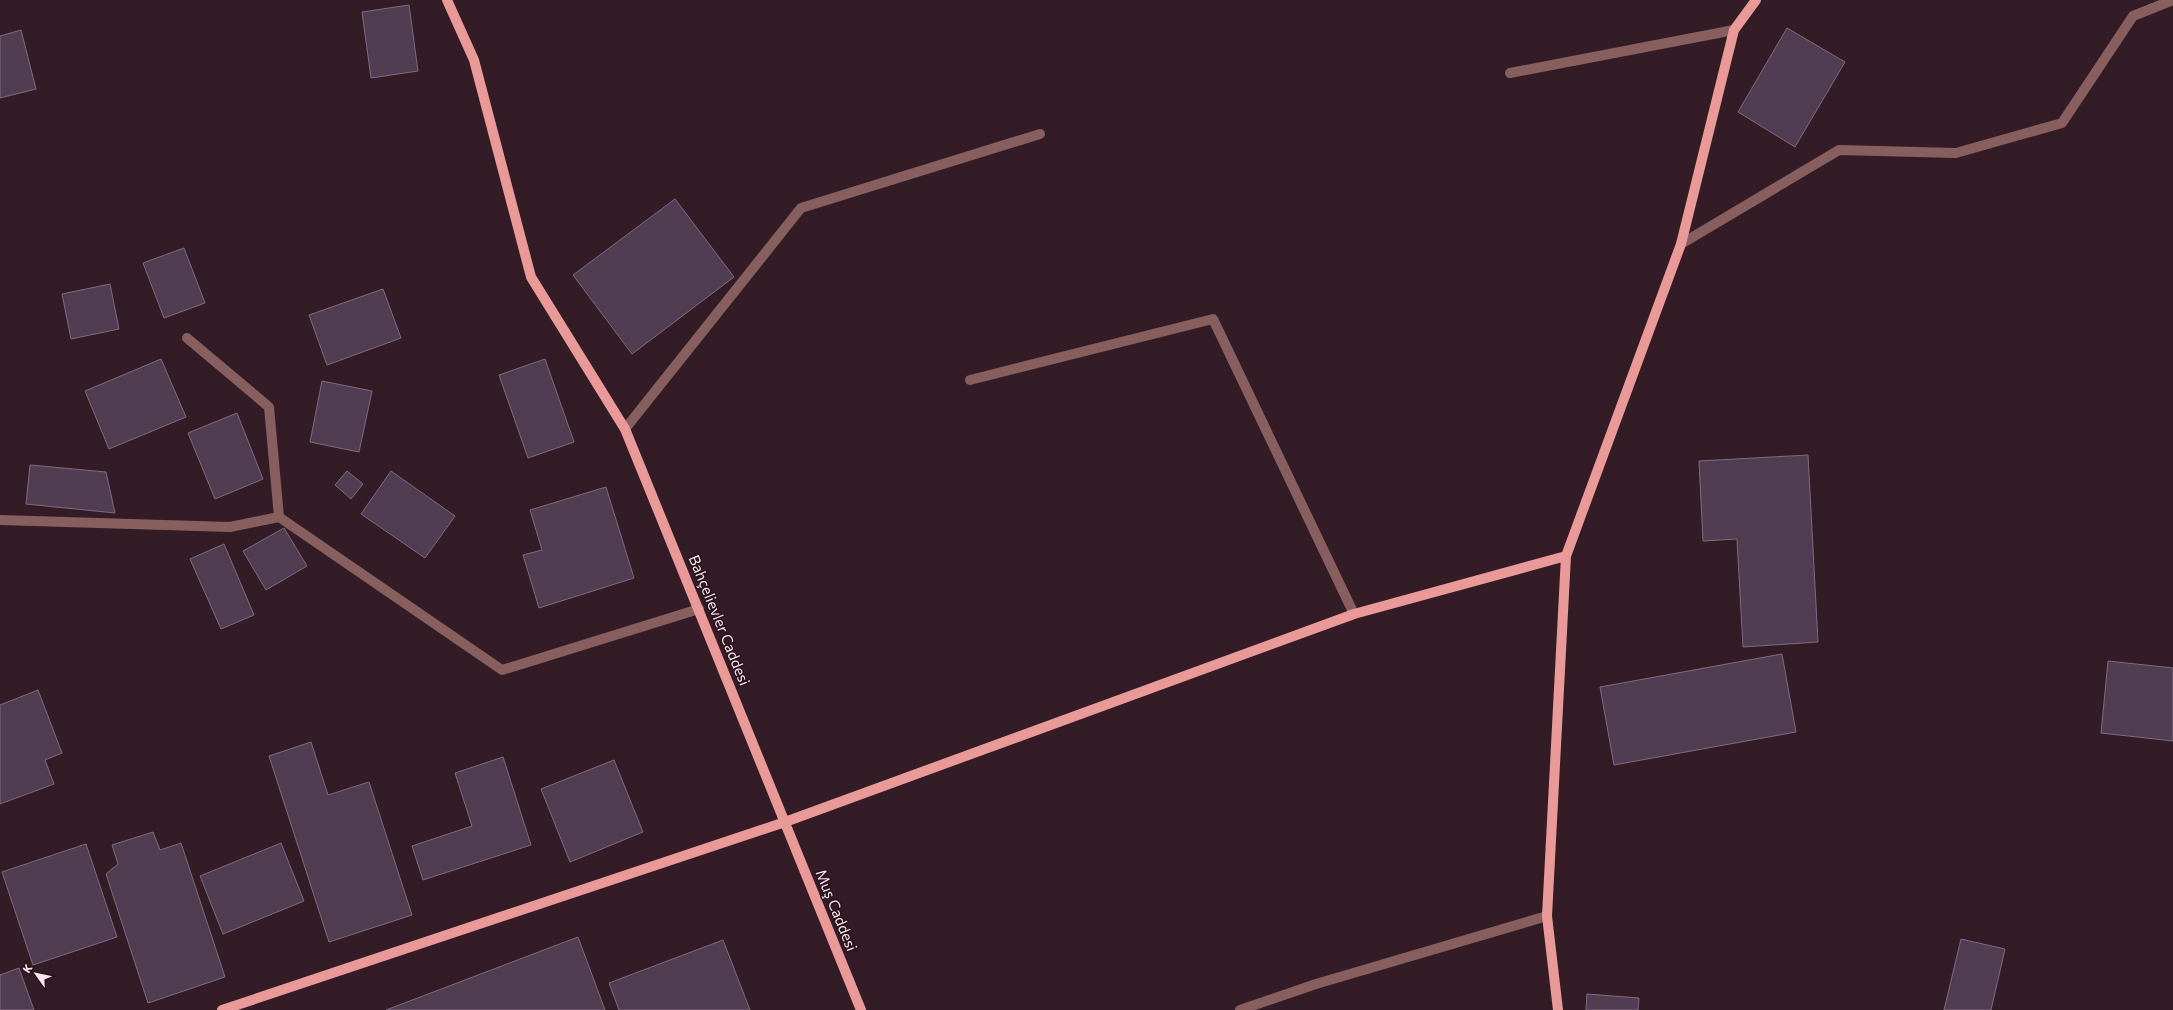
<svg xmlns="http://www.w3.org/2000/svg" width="2173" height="1010" font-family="Commissioner,sans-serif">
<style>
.building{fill:#503d51;stroke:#806a80}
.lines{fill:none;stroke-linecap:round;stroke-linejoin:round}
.minor{stroke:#865f5e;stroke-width:10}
.major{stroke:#e99997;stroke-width:10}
.labels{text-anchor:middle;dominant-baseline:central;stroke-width:3;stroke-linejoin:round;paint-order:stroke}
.street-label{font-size:15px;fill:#fae9ef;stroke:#2a121d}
</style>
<rect width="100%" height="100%" fill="#341c26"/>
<!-- building -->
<path class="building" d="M409,5l9,66 -47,7 -9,-66z
M1787,28l58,34 -50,85 -57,-35z
M21,30l15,59 -36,9v-62z
M675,199l59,78 -102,77 -59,-79z
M184,248l21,55 -41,15 -21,-55z
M110,284l9,45 -48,10 -9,-45z
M383,289l18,49 -74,27 -18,-50z
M161,359l25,58 -77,32 -24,-58z
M545,359l29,83 -46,16 -29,-83z
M322,381l50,10 -13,61 -49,-10z
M237,413l26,66 -48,20 -27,-66z
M1808,455l10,187 -75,5 -6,-108 -34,2 -4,-80z
M30,465l76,7 9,41 -89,-9z
M347,471l16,13 -12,15 -16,-14z
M391,471l64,45 -30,42 -64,-44z
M606,487l28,91 -95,30 -16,-53 19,-5 -12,-40z
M284,528l23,38 -41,24 -23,-39z
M224,544l30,71 -33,14 -31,-70z
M1782,654l14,78 -182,33 -14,-78z
M2108,661l65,7v73l-72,-8z
M38,690l24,63 -17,7 9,24 -54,20v-99z
M311,742l17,53 41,-13 43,133 -83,27 -60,-186z
M503,757l28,88 -108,35 -11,-34 60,-20 -17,-53z
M614,760l29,72 -73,30 -29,-73z
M153,832l7,18 21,-7 44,134 -77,26 -42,-129 12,-10 -6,-19z
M281,843l23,58 -81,33 -23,-58z
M86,844l31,93 -84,28 -31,-93z
M578,937l27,73h-219z
M1961,939l44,10 -14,61h-47z
M723,940l27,70h-131l-10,-27z
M19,968l15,42h-34v-35z
M1587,994l52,4 -1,12h-52z"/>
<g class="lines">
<!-- minor -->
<path class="minor" d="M1510,73l224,-43
M1681,244l158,-94 117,3 106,-30 71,-107 40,-16
M187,338l82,69 10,110 223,153 197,-61
M970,380l243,-61 141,295
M625,429l176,-221 239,-74
M0,520l230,7 49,-10
M1240,1010l76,-26 231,-68"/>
<!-- major -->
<path class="major" d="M447,0l27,60 57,217 94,152 236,581
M222,1010l563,-188 569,-208 212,-58
M1558,1010l-11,-94 19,-360 115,-312 53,-214 22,-30"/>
</g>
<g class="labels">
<!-- street labels -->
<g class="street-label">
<text transform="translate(720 620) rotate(68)">Bahçelievler Caddesi</text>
<text transform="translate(837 910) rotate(68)">Muş Caddesi</text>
</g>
</g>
<!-- north arrow -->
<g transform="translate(36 974) rotate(303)" stroke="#2a121d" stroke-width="3" paint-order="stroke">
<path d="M0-3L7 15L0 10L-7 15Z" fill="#fae9ef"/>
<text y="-6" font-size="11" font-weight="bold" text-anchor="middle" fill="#fae9ef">K</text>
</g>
</svg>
